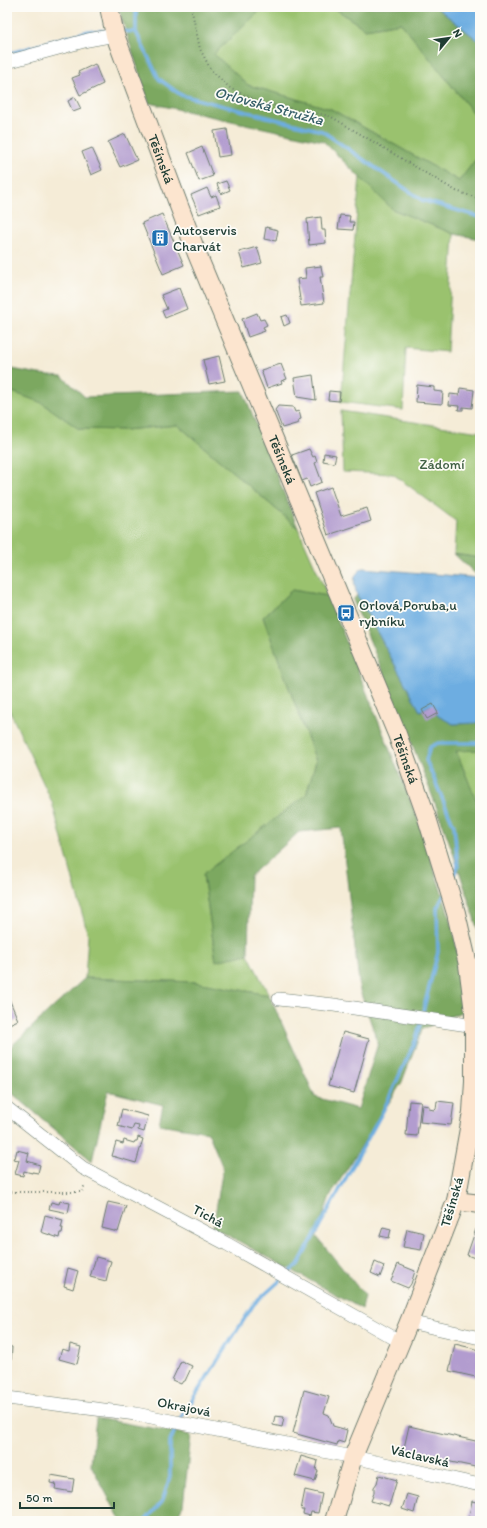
<svg xmlns="http://www.w3.org/2000/svg" width="487" height="1528" font-family="Itim,sans-serif">
<style>
.green{fill:#9ac26e;stroke:#5c8051}
.forest{fill:#7ba861;stroke:#4d724a}
.water{fill:#6dade1;stroke:#46758a}
.lines{fill:none;stroke-linecap:round;stroke-linejoin:round}
.stream{stroke:#6dade1;stroke-width:3.5}
.building{fill:#b29ccf}
.street-casing{stroke:#6a7a6d;stroke-width:14}
.secondary-casing{stroke:#6a7a6d;stroke-width:20}
.path{stroke:#6a7a6d;stroke-width:2;stroke-dasharray:1 3;stroke-linecap:butt}
.street{stroke:#fff;stroke-width:13}
.secondary{stroke:#fce5cf;stroke-width:18}
.labels{text-anchor:middle;dominant-baseline:central;stroke-width:3.5;stroke-linejoin:round;paint-order:stroke}
.street-label{font-size:14px;fill:#1f3d34;stroke:#fdfcf7}
.poi-label{font-size:14px;fill:#1f3d34;stroke:#fdfcf7;text-anchor:start}
.park-label{font-size:14px;fill:#3e5e42;stroke:#fdfcf7}
.water-label{font-size:15px;font-style:italic;fill:#365f68;stroke:#fdfcf7}
</style>
<rect width="100%" height="100%" fill="#fdfcf7"/>
<filter id="ink" filterUnits="userSpaceOnUse"><feTurbulence type="fractalNoise" baseFrequency=".025" numOctaves="2"/><feDisplacementMap in="SourceGraphic" scale="8" xChannelSelector="R" yChannelSelector="G"/><feConvolveMatrix kernelMatrix="1 2 1 2 8 2 1 2 1" color-interpolation-filters="sRGB"/></filter>
<filter id="wash" filterUnits="userSpaceOnUse"><feTurbulence type="fractalNoise" baseFrequency=".012" numOctaves="4" result="noise"/><feDisplacementMap in="SourceGraphic" scale="16" xChannelSelector="R" yChannelSelector="G"/><feGaussianBlur stdDeviation="0.9" result="paint"/><feColorMatrix in="noise" values="0 0 0 0 0 0 0 0 0 0 0 0 0 0 0 0 0 1.4 0 .05"/><feComposite in="paint" operator="in"/></filter>
<g filter="url(#wash)">
<rect width="100%" height="100%" fill="#f5ecd7"/>
<!-- green -->
<path class="green" d="M264,7h69l32,22 36,-6 79,98v33l-21,27 -128,-72 -83,-24 -35,-31z
M360,176l32,33 62,25 -7,118 -41,-4 -3,62 -62,-8z
M7,390l35,12 37,27 46,1 53,-5 120,103 30,68 -36,-6 -29,27 53,144 -10,35 -103,79 13,85 32,-6 21,41 -74,-13 -110,-4 3,-43 -36,-133 -45,-97z
M341,411l139,21v126l-26,-4 2,-33 -63,-47 -50,-2z
M456,750h24v59l-2,-3z"/>
<!-- forest -->
<path class="forest" d="M118,7h146l-50,47 34,31 83,24 128,72 21,-27v85l-26,-5 -62,-25 -69,-68 -174,-38z
M333,7h103l44,35v79l-79,-98 -36,6z
M7,368l32,6 23,2 23,21 158,-6 55,137 -120,-103 -53,5 -46,-1 -37,-26 -35,-13z
M454,554l26,4v20z
M292,590l36,6 90,224 34,104 16,85 -46,20 -20,53 -72,114 -14,40 49,60 -3,13 -149,-82 10,-59 -15,-36 -49,-8 4,-19 -55,-14 -16,70 -85,-72v-39l78,-72 110,4 74,13 46,102 43,12 20,-66 -18,-52 -19,-163 -42,4 -49,44 -2,78 -32,7 -13,-87 103,-79 10,-34 -53,-144z
M357,595l63,116 11,-6 22,19 27,-1v27l-24,1 24,58v129c-33,-116 -81,-226 -127,-338z
M96,1418l95,17 -8,71 -9,15h-53l-30,-56z"/>
<!-- water -->
<path class="water" d="M436,7h44v35z
M363,568l117,10v145l-27,1 -15,-8 -7,-11 -11,6 -63,-116c-3,-12 -6,-19 6,-27z"/>
<g class="lines">
<!-- stream -->
<path class="stream" d="M136,7v25l23,47 22,16 141,36 100,69 58,17
M119,31l17,1
M7,54l82,-23h16
M452,878l6,-11 -4,-41 -28,-66 4,-13 8,-4h42
M422,1015l16,-63 -1,-44 7,-13
M287,1274l11,-9 85,-154 33,-72 5,-18
M180,1419l74,-115 29,-26
M145,1521l17,-19 8,-25v-35l7,-17"/>
</g>
<g id="blocks">
<!-- building -->
<path class="building" d="M95,64l8,20 -23,11 -8,-17 8,-3 -2,-3z
M75,97l6,12 -8,3 -5,-11z
M227,129l4,26 -13,2 -4,-26z
M125,134l12,26 -17,7 -12,-25z
M202,147l11,29 -14,5 -11,-28z
M92,148l10,22 -11,5 -9,-23z
M226,181l4,9 -9,4 -4,-10z
M207,188l4,9 5,-2 4,11 -21,8 -8,-19z
M162,214l22,51 -21,9 -21,-51z
M340,215l10,1 -1,6h5l-1,8 -15,-1z
M321,217l1,13h3l1,13 -17,2 -2,-26z
M266,227l12,3 -2,11 -12,-2z
M257,247l5,16 -18,5 -5,-16z
M321,266l2,11h-3l4,26 -23,3 -4,-27 9,-1 -1,-10z
M179,288l8,21 -22,9 -3,-7 5,-2 -6,-14z
M257,313l3,7 4,-1 3,6 -4,2 2,4 -17,6 -6,-18z
M287,315l3,8 -6,3 -3,-9z
M219,356l6,25 -16,3 -6,-24z
M281,364l6,15 -6,2 1,2 -15,5 -6,-18z
M313,375l3,25 -19,-3 -3,-19z
M417,385l17,2v4l9,1 -1,12 -26,-2z
M460,388l14,2 -2,18 -9,-1v3h-5l1,-4 -10,-1 1,-11 9,1z
M329,391l11,1 -1,9 -11,-1z
M278,406l15,1 2,5 4,-1 2,8 -3,1 1,3 -17,5 -7,-18z
M309,449l4,8 2,-1 2,6 -2,1 7,19 -12,5 -3,-8 -5,2 -10,-26z
M324,453l12,2 -2,8 -11,-2z
M331,487l10,29 26,-8 4,13 -43,14 -14,-42z
M433,704l5,9 -11,6 -5,-9z
M7,994l11,26 -11,5z
M343,1032l26,7 -15,54 -26,-7z
M409,1101l12,1 -4,34 -11,-1z
M437,1101l17,2 -3,22 -31,-3 2,-17 7,1v3l5,1 1,-2 1,1z
M122,1109l26,7 -4,16 -6,-2 1,-4 -5,-1 -2,5 -14,-4z
M138,1137l5,2 -7,24 -24,-7 4,-14 7,2 1,-4 10,3 1,-2h2z
M17,1150l12,3 -2,8 13,4 -2,8 -6,-1v1l-8,-2 -1,5 -8,-2 4,-14 -6,-1 1,-2 1,1z
M60,1201l10,2 -2,10 -19,-4 2,-7 8,2z
M108,1202l18,4 -8,26 -16,-4z
M45,1215l18,5 -2,8h2l-1,5h-2l-1,5 -18,-6z
M383,1227l8,2 -2,9 -9,-2z
M407,1229l17,4 -3,17 -18,-3z
M476,1229l4,1v30l-13,-5z
M96,1257l15,4 -5,20 -16,-4z
M375,1262l9,4 -4,11 -9,-4z
M398,1264l17,7 -4,13 -3,4 -17,-7z
M68,1268l10,3 -5,18 -9,-3z
M70,1344l11,3 -4,17 -18,-5 3,-10 7,2z
M455,1344l25,6v28l-31,-7z
M7,1346l5,1 -2,32h-3z
M181,1361l11,5 -7,15h-2l-2,3 -9,-4z
M304,1390l25,7 -5,16 5,2 4,11 14,4 -3,13 -6,-2 -1,4 -44,-12z
M275,1416l9,1 -2,10 -9,-2z
M409,1426l71,16v26l-77,-16z
M301,1456l17,5 -2,9 2,1 -3,10 -20,-5z
M51,1475l23,4 -2,13 -17,-3 1,-5 -6,-1z
M379,1475l18,5 -8,26 -18,-5 3,-8v-6l3,-4z
M305,1490l17,4 -4,19 -7,-1 -1,4 -7,-2 1,-4h-3z
M407,1494l11,3 -4,16 -12,-4z
M472,1501l8,2v18h-12z"/>
</g>
</g>
<g filter="url(#ink)">
<use href="#blocks" fill-opacity="0" stroke="#6a7a6d" stroke-width="1"/>
<g class="lines">
<defs>
<path id="street" d="M7,62l81,-22 27,-5
M279,999l55,6 141,21
M7,1108l76,60 144,76 174,98
M409,1322l71,16
M7,1398l129,16 217,43 127,28"/>
<g id="secondary">
<path id="s1" d="M109,7l6,28 82,219 200,480 30,84 29,95 12,52 6,47v69l-2,31 -16,89 -47,121 -56,135 -19,64"/>
<path d="M456,1201l24,3"/>
</g>
</defs>
<!-- street casing -->
<use href="#street" class="street-casing"/>
<!-- secondary casing -->
<use href="#secondary" class="secondary-casing"/>
<!-- path -->
<path class="path" d="M191,7l9,42 11,21 20,19 32,14 67,13 126,75 24,8
M7,1192h75l3,-8"/>
<!-- street -->
<use href="#street" class="street"/>
<!-- secondary -->
<use href="#secondary" class="secondary"/>
</g>
</g>
<!-- icons -->
<defs>
<symbol id="building-square" viewBox="-11 -11 22 22"><rect x="-9" y="-9" width="18" height="18" rx="4" fill="#1f6fb2" stroke="#fdfcf7"/><path d="M-4-6H4V6H1V3H-1V6H-4ZM-2.5-4.3h1.7v1.8h-1.7ZM.8-4.3h1.7v1.8H.8ZM-2.5-1h1.7V.8h-1.7ZM.8-1h1.7V.8H.8Z" fill="#fff"/></symbol>
<symbol id="bus-square" viewBox="-11 -11 22 22"><rect x="-9" y="-9" width="18" height="18" rx="4" fill="#1f6fb2" stroke="#fdfcf7"/><path d="M-5-6H5V4H4V6H2V4H-2V6H-4V4H-5ZM-3.5-4V0h7V-4ZM-3.5 1.2v1.5H-2V1.2ZM2 1.2v1.5H3.5V1.2Z" fill="#fff"/></symbol>
</defs>
<g fill-rule="evenodd">
<use href="#building-square" x="150" y="228" width="20" height="20"/>
<use href="#bus-square" x="336" y="603" width="20" height="20"/>
</g>
<g class="labels">
<!-- street labels -->
<g class="street-label">
<text stroke="none"><textPath href="#s1" startOffset="161">Těšínská</textPath></text>
<text stroke="none"><textPath href="#s1" startOffset="485">Těšínská</textPath></text>
<text stroke="none"><textPath href="#s1" startOffset="809">Těšínská</textPath></text>
<text transform="translate(452 1202) rotate(-74)">Těšínská</text>
<text transform="translate(208 1216) rotate(28)">Tichá</text>
<text transform="translate(184 1407) rotate(11)">Okrajová</text>
<text transform="translate(420 1456) rotate(13)">Václavská</text>
</g>
<!-- poi labels -->
<g class="poi-label">
<text x="173" y="230">Autoservis<tspan x="173" dy="16">Charvát</tspan></text>
<text x="359" y="605">Orlová,Poruba,u<tspan x="359" dy="16">rybníku</tspan></text>
</g>
<!-- park labels -->
<g class="park-label">
<text x="442" y="464">Zádomí</text>
</g>
<!-- water labels -->
<g class="water-label">
<text transform="translate(269 106) rotate(15)">Orlovská Stružka</text>
</g>
</g>
<!-- margin -->
<rect width="487" height="1528" fill="none" stroke="#fdfcf7" stroke-width="24"/>
<!-- north arrow -->
<g transform="translate(449 38) rotate(61)" stroke="#fdfcf7" stroke-width="3" paint-order="stroke">
<path d="M0-3L7 15L0 10L-7 15Z" fill="#1f3d34"/>
<text y="-6" font-size="11" font-weight="bold" text-anchor="middle" fill="#1f3d34">N</text>
</g>
<!-- scale -->
<path d="M20 1502v6h94v-6" fill="none" stroke="#1f3d34" stroke-width="2"/>
<text x="26" y="1502" font-size="12" fill="#1f3d34" stroke="#fdfcf7" stroke-width="3" paint-order="stroke">50 m</text>
</svg>
